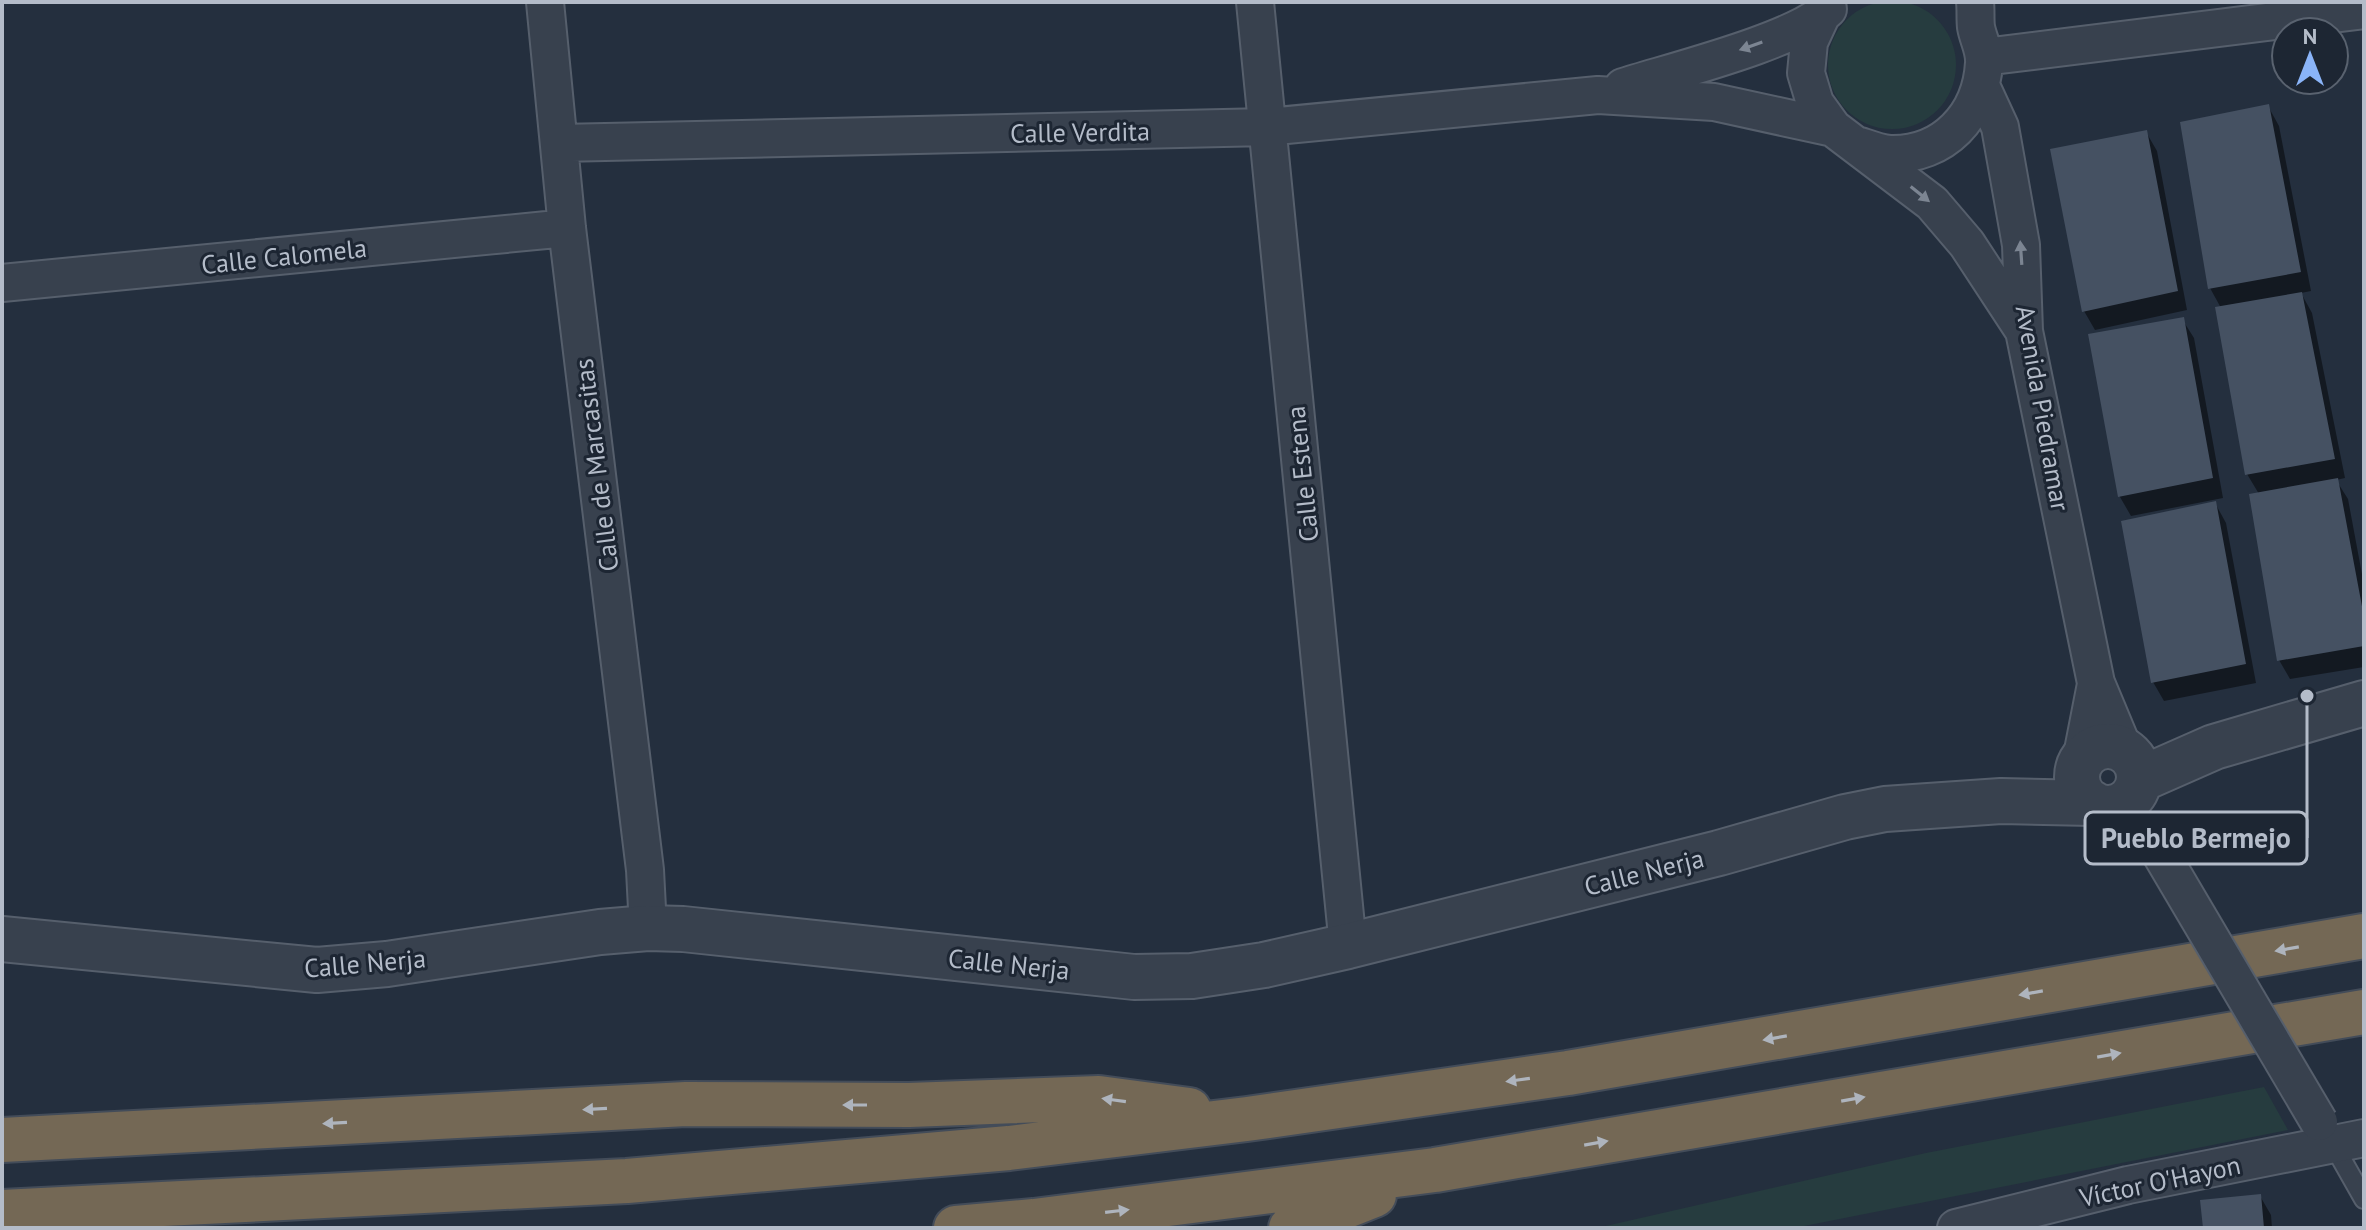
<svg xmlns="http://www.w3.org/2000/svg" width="2366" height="1230" font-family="'PT Sans',sans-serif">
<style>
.green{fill:#263c3f}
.shadow{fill:#0007}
.building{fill:#455162}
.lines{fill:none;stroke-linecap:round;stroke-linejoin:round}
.service-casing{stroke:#565f6c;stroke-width:22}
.minor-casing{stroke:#565f6c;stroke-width:40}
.tertiary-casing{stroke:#565f6c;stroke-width:48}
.motorway-casing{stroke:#434c59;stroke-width:48}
.service{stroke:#38414e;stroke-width:18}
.minor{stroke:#38414e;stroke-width:36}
.tertiary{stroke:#38414e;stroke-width:44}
.motorway{stroke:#746855;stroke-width:44}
.minor-bridge-casing{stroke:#565f6c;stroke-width:40;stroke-linecap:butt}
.minor-bridge{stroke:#38414e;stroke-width:36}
.oneway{fill:#7c8592}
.oneway2{fill:#aeb4bd}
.labels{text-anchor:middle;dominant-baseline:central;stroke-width:6;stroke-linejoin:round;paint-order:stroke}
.street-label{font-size:26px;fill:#b4bcc9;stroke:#1d2633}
.leader{fill:none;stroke:#b4bcc9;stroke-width:3}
.callout-dot{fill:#b4bcc9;stroke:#1d2633;stroke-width:3}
.callout{fill:#1d2633;stroke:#b4bcc9;stroke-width:3}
.callout-label{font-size:28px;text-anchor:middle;font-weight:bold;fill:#b4bcc9}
</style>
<rect width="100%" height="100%" fill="#242f3e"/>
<!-- green -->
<path class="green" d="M1828 65a64 64 0 1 1 128 0a64 64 0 1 1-128 0Z
M2264,1087l24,43 -494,98h-197l329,-75z"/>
<!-- shadow -->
<path class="shadow" d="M2268,106l11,20 32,165 -10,2 11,20 33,165 -9,2 12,19 16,86v82l-74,12 -11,-19 -20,-166 -12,-20 -26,-166 -11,-20z
M2146,132l11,19 30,159 -92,20 -11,-19z
M2182,319l12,19 29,160 -92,18 -11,-19 -30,-162z
M2215,503l11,20 30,160 -92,18 -11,-19z
M2260,1196l11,19 1,13h-67z"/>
<!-- building -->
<path class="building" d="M2269,104l32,168 -93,17 -28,-167z
M2147,130l31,161 -96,21 -32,-163z
M2302,292l33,167 -90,16 -30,-168z
M2184,317l29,161 -95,19 -30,-163z
M2338,478l26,139v29l-87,15 -28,-167z
M2216,501l30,163 -95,19 -30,-162z
M2261,1194l3,34h-61l-3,-28z"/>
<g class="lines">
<defs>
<path id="service" d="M2334,1146l30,53"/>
<path id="minor" d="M545,2l22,226 78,642 3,58
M1255,2l93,944
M1822,14l-13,28 -3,31 9,30 18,25 99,75 35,41 57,87
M1984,57l380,-47
M1623,87c47,-15 173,-46 205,-78
M1982,88l18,39 21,118 3,86 72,352 28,67
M560,143l707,-16 331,-32 116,7 119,26
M1860,146c9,3 20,7 29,8 55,2 92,-39 95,-91 1,-13 -6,-24 -8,-36 -1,-8 0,-17 -1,-25
M2,283l565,-55
M2081,761l15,-77
M2104,807l23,13 28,24
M1956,1228l172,-43 236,-47"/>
<path id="tertiary" d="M2077 777a31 31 0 1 1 62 0a31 31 0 1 1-62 0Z
M2139,780l75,-33 150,-44
M2,939l315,31 70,-6 213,-32 48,-4 35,1 451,48 58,-1 72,-11 84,-19 371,-93 126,-36 40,-8 116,-8 91,2"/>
<path id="motorway" d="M2,1140l684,-36 223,1 190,-7 90,12
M2,1212l625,-31 382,-33 238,-29 321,-46 796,-137
M956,1228l78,-7 401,-51 929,-158
M1291,1228l83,-33"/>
</defs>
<!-- service casing -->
<use href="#service" class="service-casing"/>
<!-- minor casing -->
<use href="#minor" class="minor-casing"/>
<!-- tertiary casing -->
<use href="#tertiary" class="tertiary-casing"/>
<!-- motorway casing -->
<use href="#motorway" class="motorway-casing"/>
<!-- service -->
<use href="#service" class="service"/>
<!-- minor -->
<use href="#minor" class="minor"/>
<!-- tertiary -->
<use href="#tertiary" class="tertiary"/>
<!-- motorway -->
<use href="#motorway" class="motorway"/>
<defs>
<path id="minor-bridge" d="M2155,844l164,278"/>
</defs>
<!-- minor-bridge casing -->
<use href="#minor-bridge" class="minor-bridge-casing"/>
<!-- minor-bridge -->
<use href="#minor-bridge" class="minor-bridge"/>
</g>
<!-- one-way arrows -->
<defs><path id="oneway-solid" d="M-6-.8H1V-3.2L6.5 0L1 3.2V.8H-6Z" transform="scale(2)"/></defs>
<g class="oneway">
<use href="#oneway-solid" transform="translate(1751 46) rotate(161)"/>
<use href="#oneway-solid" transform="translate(1920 194) rotate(39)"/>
<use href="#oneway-solid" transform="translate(2021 253) rotate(-94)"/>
</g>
<g class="oneway2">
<use href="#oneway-solid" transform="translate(2287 949) rotate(170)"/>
<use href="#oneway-solid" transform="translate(2031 993) rotate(170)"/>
<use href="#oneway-solid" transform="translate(1775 1038) rotate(170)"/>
<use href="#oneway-solid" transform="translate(2109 1055) rotate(-10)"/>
<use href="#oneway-solid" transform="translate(1518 1080) rotate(172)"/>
<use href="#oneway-solid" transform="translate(1853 1099) rotate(-10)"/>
<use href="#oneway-solid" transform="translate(1114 1100) rotate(-172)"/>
<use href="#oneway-solid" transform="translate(855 1105) rotate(-180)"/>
<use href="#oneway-solid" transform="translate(595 1109) rotate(177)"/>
<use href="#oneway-solid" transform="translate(335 1123) rotate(177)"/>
<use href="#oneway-solid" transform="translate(1596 1143) rotate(-10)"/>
<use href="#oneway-solid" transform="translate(1117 1211) rotate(-7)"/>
</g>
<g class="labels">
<!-- street labels -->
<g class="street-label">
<text transform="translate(1080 132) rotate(-1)">Calle Verdita</text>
<text transform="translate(284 256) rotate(-6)">Calle Calomela</text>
<text transform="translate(2043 408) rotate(80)">Avenida Piedramar</text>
<text transform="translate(596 465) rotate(-97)">Calle de Marcasitas</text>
<text transform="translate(1302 474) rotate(-96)">Calle Estena</text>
<text transform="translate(1644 872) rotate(-14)">Calle Nerja</text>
<text transform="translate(365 963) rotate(-5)">Calle Nerja</text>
<text transform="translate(1009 964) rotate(6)">Calle Nerja</text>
<text transform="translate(2160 1181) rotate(-12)">Víctor O'Hayon</text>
</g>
</g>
<!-- callouts -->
<path class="leader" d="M2307 696L2307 838"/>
<circle class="callout-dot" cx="2307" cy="696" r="8"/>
<rect class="callout" x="2085" y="812" width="222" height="52" rx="8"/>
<g class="callout-label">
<text x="2196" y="848">Pueblo Bermejo</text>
</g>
<!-- border -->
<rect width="2366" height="1230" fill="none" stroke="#b4bcc9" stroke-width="8"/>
<!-- north arrow -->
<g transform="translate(2310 56)"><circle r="38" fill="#1d2633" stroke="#59626f" stroke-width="2"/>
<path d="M0-6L14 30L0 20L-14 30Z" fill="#8ab4f8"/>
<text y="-12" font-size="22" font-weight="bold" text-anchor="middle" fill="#b4bcc9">N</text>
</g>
</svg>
